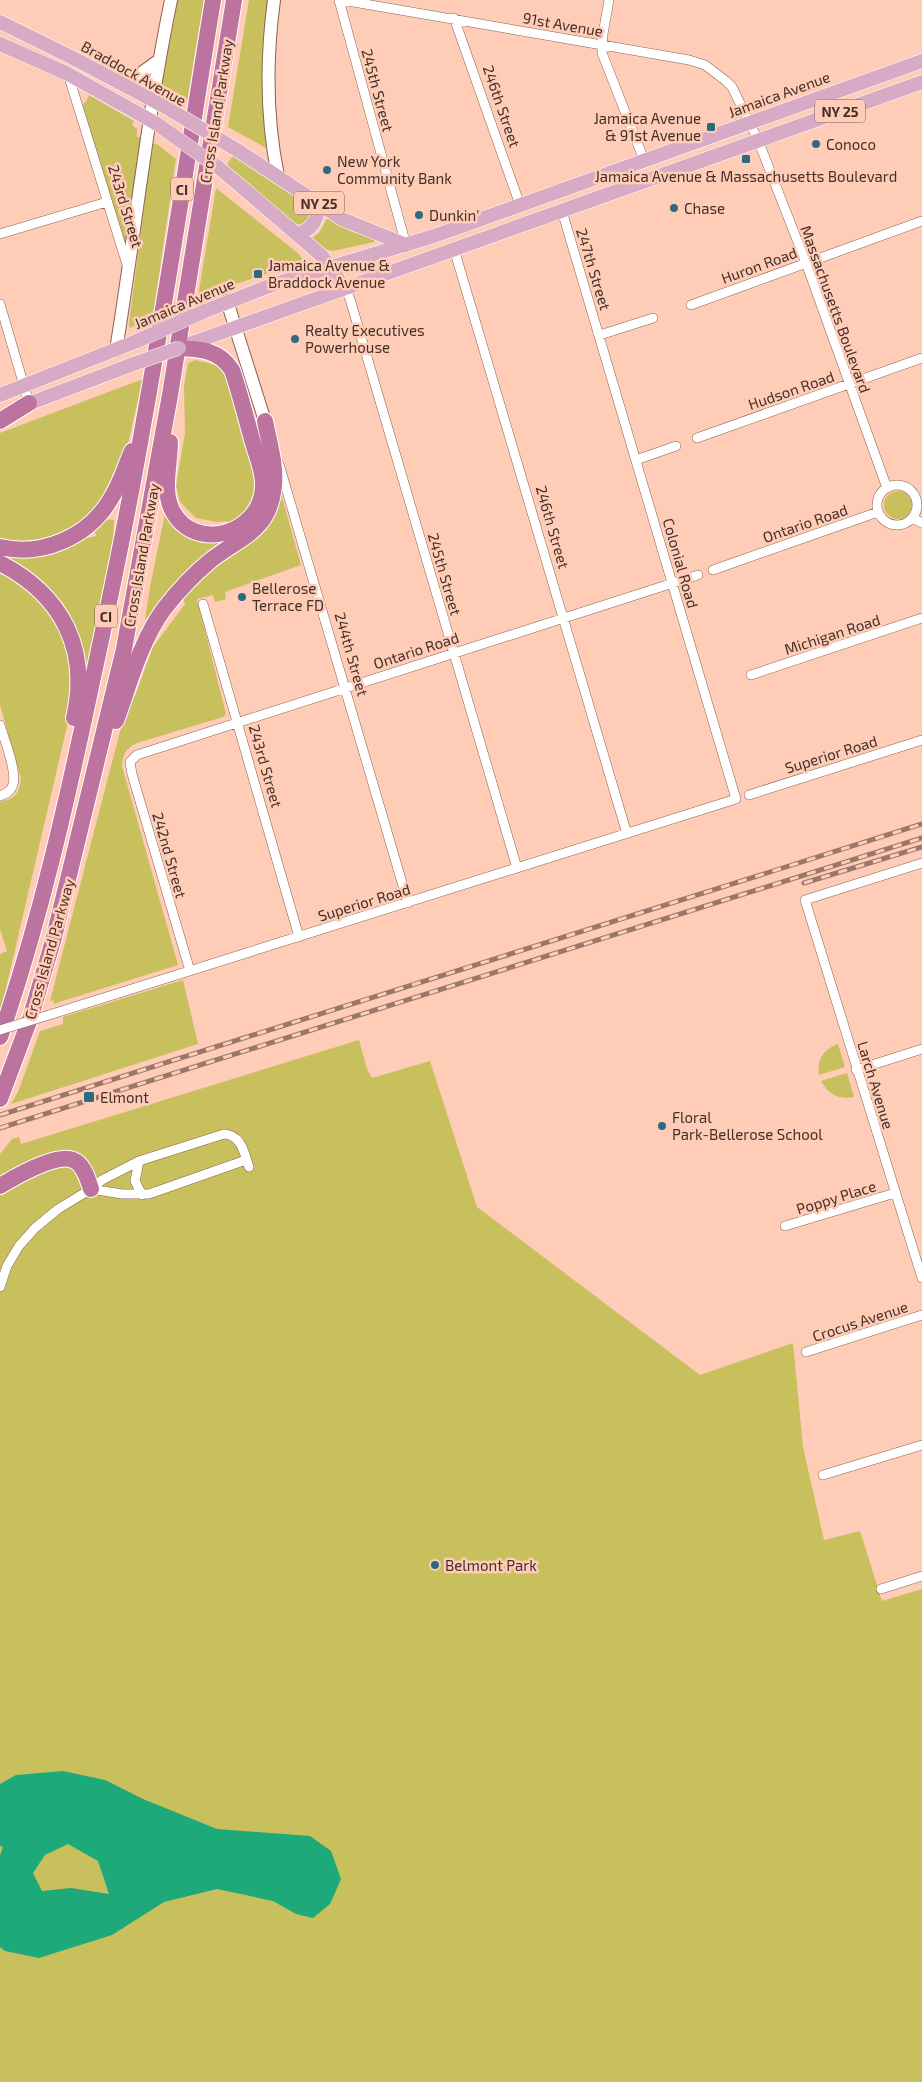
<svg xmlns="http://www.w3.org/2000/svg" width="922" height="2082" font-family="'Exo 2',sans-serif">
<style>
.green{fill:#c8bf5d}
.water{fill:#1da97a;fill-rule:evenodd}
.lines{fill:none;stroke-linecap:round;stroke-linejoin:round}
.street-casing{stroke:#8d614e;stroke-width:10}
.secondary-casing{stroke:#8d614e;stroke-width:14}
.primary-casing{stroke:#fff;stroke-width:15}
.highway-casing{stroke:#fff;stroke-width:18}
.street{stroke:#fff;stroke-width:9}
.secondary{stroke:#fff;stroke-width:12}
.primary{stroke:#d7abc5;stroke-width:14}
.highway{stroke:#bd739f;stroke-width:16}
.rail-casing{stroke:#997769;stroke-width:5}
.rail{stroke:#ffccb7;stroke-width:3;stroke-dasharray:9;stroke-linecap:butt}
.street-bridge-casing{stroke:#8d614e;stroke-width:10;stroke-linecap:butt}
.primary-bridge-casing{stroke:#fff;stroke-width:15;stroke-linecap:butt}
.street-bridge{stroke:#fff;stroke-width:9}
.primary-bridge{stroke:#d7abc5;stroke-width:14}
.poi-dot{fill:#2c6a80;stroke:#ffccb7;stroke-width:2}
.labels{text-anchor:middle;dominant-baseline:central;stroke-width:5;stroke-linejoin:round;paint-order:stroke}
.shield{fill:#ffccb7;stroke:#7c5f53;stroke-width:1}
.shield-label{font-size:14px;font-weight:bold;fill:#443028}
.street-label{font-size:15px;fill:#443028;stroke:#ffccb7}
.poi-label{font-size:15px;fill:#443028;stroke:#ffccb7;text-anchor:start}
</style>
<rect width="100%" height="100%" fill="#ffccb7"/>
<!-- green -->
<path class="green" d="M178,0h26l-17,102 -26,-16z
M249,0h20l-6,90 3,58 -38,-21z
M89,95l45,26 -2,4 5,4v8h4l-15,112 -45,-144 5,-3z
M152,143l5,1 19,15 -23,157 -23,12 -1,-4z
M234,154l75,49 5,9 -9,13 -12,-1 -67,-58z
M216,188l83,66 3,5 -4,4 -100,34z
M327,219h4l20,12 24,8 -1,3 -41,9 -9,-2 -12,-11 7,-5z
M196,360l19,5 2,-4 12,15 29,104 -9,31 -20,16 -2,-6 -10,1 -21,-4 -16,-16 -4,-16 9,-53 -1,-47 4,-23z
M143,379l-19,81 -18,42 -27,26 -38,15 -41,-3v-107z
M280,490l21,75 -76,27 1,7 -11,3 -2,-7 -16,4 29,115 -3,3 -86,26c-11,5 -14,11 -15,23l56,199 -125,39 1,-4 -4,1 79,-304 6,-1 18,-49 32,-43 -2,-6z
M884 505a14 14 0 1 1 28 0a14 14 0 1 1-28 0Z
M167,504l37,37 14,2 1,4 -30,26 -44,47 5,-33z
M102,519l12,1 -1,25 -30,143 -27,-90 -17,-18 -19,-15 -20,-10 97,-19 -4,-6z
M0,570l15,9 33,28 23,42 4,43 -75,322v-60l7,-3 -7,-22v-127c15,-4 19,-7 21,-24l-21,-73z
M183,980l15,64 -187,60 7,-12 22,-61 23,-7v-7z
M359,1040l8,29 5,9 58,-17 47,146 223,168 93,-32 10,104 21,93 36,-9 22,70 40,-12v493h-922v-928l12,-15 7,-2 2,7z
M838,1044l7,23 -26,8c-3,-15 5,-26 19,-31z
M847,1073l7,24c-15,3 -26,-3 -33,-16z"/>
<!-- water -->
<path class="water" d="M63,1771l42,9 38,19 74,30 93,7 21,15 10,28 -11,25 -17,14 -17,-4 -23,-13 -56,-12 -53,13 -52,33 -73,23 -34,-7 -5,-4v-92l3,-8 -3,-1v-62l16,-9zM68,1844l30,17 11,33 -38,-6 -29,3 -9,-18 12,-18z"/>
<g class="lines">
<defs>
<path id="street" d="M339,0l67,245
M342,0l347,60 16,5 21,16 6,6 26,53 48,123 81,225
M609,0l-6,34 -1,19 42,107
M454,18l66,187
M68,74l60,194
M0,234l107,-32
M454,249l173,585
M345,288l5,11 167,569
M0,304l29,99
M691,305l231,-84
M600,335l53,-17
M697,438l225,-80
M636,460l40,-14
M279,464l129,439
M877 505a20 20 0 1 1 40 0a20 20 0 1 1-40 0Z
M913,518l9,5
M713,570l165,-58
M203,604l96,333
M751,675l171,-57
M0,725c4,14 19,50 12,62 -2,5 -7,7 -12,9
M749,795l173,-55
M922,863l-117,37 117,378
M190,971l-58,-197 -2,-12 7,-7 561,-180
M49,1015l687,-216 -174,-588
M856,1070l66,-21
M139,1161l-4,20 7,14
M91,1189l31,5h27l97,-34
M785,1226l110,-33
M0,1287l7,-21 12,-20 16,-18 23,-19 33,-20 11,-9 37,-19 85,-27c18,1 20,19 25,33
M806,1352l116,-37
M823,1475l99,-30
M881,1589l41,-13"/>
<path id="secondary" d="M274,0c-8,59 -8,117 4,176
M119,82l21,-8 18,-13
M227,301l38,120
M116,350c19,-116 31,-234 55,-350"/>
<path id="primary" d="M0,22l75,37 87,46
M0,44l68,30 89,50
M237,150l105,69 64,26
M244,189l78,67 23,32
M297,234c17,-5 21,-15 21,-32
M205,311l70,-27 159,-48 488,-175
M181,347l741,-265
M0,395l137,-54
M20,407l116,-44"/>
<path id="highway" d="M0,421l29,-18
M170,442c0,22 -8,48 2,68 22,44 89,24 91,-23 1,-15 -6,-30 -10,-44 -7,-25 -13,-50 -21,-73 -13,-20 -31,-21 -53,-22
M0,547c42,10 88,-10 110,-47 10,-15 15,-33 22,-49
M0,563c62,32 90,86 74,155
M116,721c14,-38 24,-79 48,-112 14,-18 30,-35 47,-49 31,-24 59,-29 63,-75 2,-21 -5,-43 -9,-64
M0,1037c40,-116 67,-236 92,-355 19,-87 37,-174 52,-262 25,-139 46,-280 69,-420
M0,1099l30,-80 23,-78 71,-292 46,-254 64,-395
M0,1186c15,-9 56,-33 73,-26 11,4 15,20 18,29"/>
</defs>
<!-- street casing -->
<use href="#street" class="street-casing"/>
<!-- secondary casing -->
<use href="#secondary" class="secondary-casing"/>
<!-- primary casing -->
<use href="#primary" class="primary-casing"/>
<!-- highway casing -->
<use href="#highway" class="highway-casing"/>
<!-- street -->
<use href="#street" class="street"/>
<!-- secondary -->
<use href="#secondary" class="secondary"/>
<!-- primary -->
<use href="#primary" class="primary"/>
<!-- highway -->
<use href="#highway" class="highway"/>
<defs>
<path id="rail" d="M804,883l118,-36
M0,1115l922,-291
M0,1128l922,-290"/>
</defs>
<!-- rail casing -->
<use href="#rail" class="rail-casing"/>
<!-- rail -->
<use href="#rail" class="rail"/>
<defs>
<path id="street-bridge" d="M0,1030l49,-15"/>
<path id="primary-bridge" d="M162,105l75,45
M157,124l62,44 25,21
M137,341l68,-30
M136,363l43,-15"/>
</defs>
<!-- street-bridge casing -->
<use href="#street-bridge" class="street-bridge-casing"/>
<!-- primary-bridge casing -->
<use href="#primary-bridge" class="primary-bridge-casing"/>
<!-- street-bridge -->
<use href="#street-bridge" class="street-bridge"/>
<!-- primary-bridge -->
<use href="#primary-bridge" class="primary-bridge"/>
</g>
<!-- markers -->
<g class="poi-dot">
<rect x="706" y="122" width="10" height="10" rx="2.5"/>
<circle cx="816" cy="144" r="5"/>
<rect x="741" y="154" width="10" height="10" rx="2.5"/>
<circle cx="327" cy="170" r="5"/>
<circle cx="674" cy="208" r="5"/>
<circle cx="419" cy="215" r="5"/>
<rect x="253" y="269" width="10" height="10" rx="2.5"/>
<circle cx="295" cy="339" r="5"/>
<circle cx="242" cy="597" r="5"/>
<rect x="83" y="1091" width="12" height="12" rx="2.5"/>
<circle cx="662" cy="1126" r="5"/>
<circle cx="435" cy="1565" r="5"/>
</g>
<g class="labels">
<!-- shield labels -->
<g class="shield">
<rect x="815" y="99.5" width="50" height="23" rx="4"/>
<rect x="171" y="177.5" width="22" height="23" rx="4"/>
<rect x="294" y="191.5" width="50" height="23" rx="4"/>
<rect x="95" y="604.5" width="22" height="23" rx="4"/>
</g>
<g class="shield-label">
<text x="840" y="111">NY 25</text>
<text x="182" y="189">CI</text>
<text x="319" y="203">NY 25</text>
<text x="106" y="616">CI</text>
</g>
<!-- street labels -->
<g class="street-label">
<text transform="translate(563 24) rotate(10)">91st Avenue</text>
<text transform="translate(134 73) rotate(29)">Braddock Avenue</text>
<text transform="translate(378 90) rotate(75)">245th Street</text>
<text transform="translate(779 94) rotate(-20)">Jamaica Avenue</text>
<text transform="translate(502 106) rotate(71)">246th Street</text>
<text transform="translate(216 111) rotate(-81)">Cross Island Parkway</text>
<text transform="translate(126 206) rotate(73)">243rd Street</text>
<text transform="translate(759 265) rotate(-20)">Huron Road</text>
<text transform="translate(594 269) rotate(73)">247th Street</text>
<text transform="translate(184 303) rotate(-23)">Jamaica Avenue</text>
<text transform="translate(836 309) rotate(70)">Massachusetts Boulevard</text>
<text transform="translate(791 390) rotate(-19)">Hudson Road</text>
<text transform="translate(805 523) rotate(-19)">Ontario Road</text>
<text transform="translate(553 527) rotate(74)">246th Street</text>
<text transform="translate(141 555) rotate(-80)">Cross Island Parkway</text>
<text transform="translate(681 563) rotate(74)">Colonial Road</text>
<text transform="translate(445 574) rotate(74)">245th Street</text>
<text transform="translate(832 634) rotate(-18)">Michigan Road</text>
<text transform="translate(416 650) rotate(-18)">Ontario Road</text>
<text transform="translate(352 654) rotate(74)">244th Street</text>
<text transform="translate(831 754) rotate(-17)">Superior Road</text>
<text transform="translate(266 766) rotate(74)">243rd Street</text>
<text transform="translate(170 855) rotate(74)">242nd Street</text>
<text transform="translate(364 902) rotate(-17)">Superior Road</text>
<text transform="translate(49 949) rotate(-74)">Cross Island Parkway</text>
<text transform="translate(876 1085) rotate(73)">Larch Avenue</text>
<text transform="translate(836 1197) rotate(-17)">Poppy Place</text>
<text transform="translate(860 1321) rotate(-18)">Crocus Avenue</text>
</g>
<!-- poi labels -->
<g class="poi-label">
<text x="701" y="118" text-anchor="end">Jamaica Avenue<tspan x="701" dy="17">&amp; 91st Avenue</tspan></text>
<text x="826" y="144">Conoco</text>
<text x="337" y="161">New York<tspan x="337" dy="17">Community Bank</tspan></text>
<text x="746" y="176" text-anchor="middle">Jamaica Avenue &amp; Massachusetts Boulevard</text>
<text x="684" y="208">Chase</text>
<text x="429" y="215">Dunkin'</text>
<text x="268" y="265">Jamaica Avenue &amp;<tspan x="268" dy="17">Braddock Avenue</tspan></text>
<text x="305" y="330">Realty Executives<tspan x="305" dy="17">Powerhouse</tspan></text>
<text x="252" y="588">Bellerose<tspan x="252" dy="17">Terrace FD</tspan></text>
<text x="100" y="1097">Elmont</text>
<text x="672" y="1117">Floral<tspan x="672" dy="17">Park-Bellerose School</tspan></text>
<text x="445" y="1565">Belmont Park</text>
</g>
</g>
</svg>
